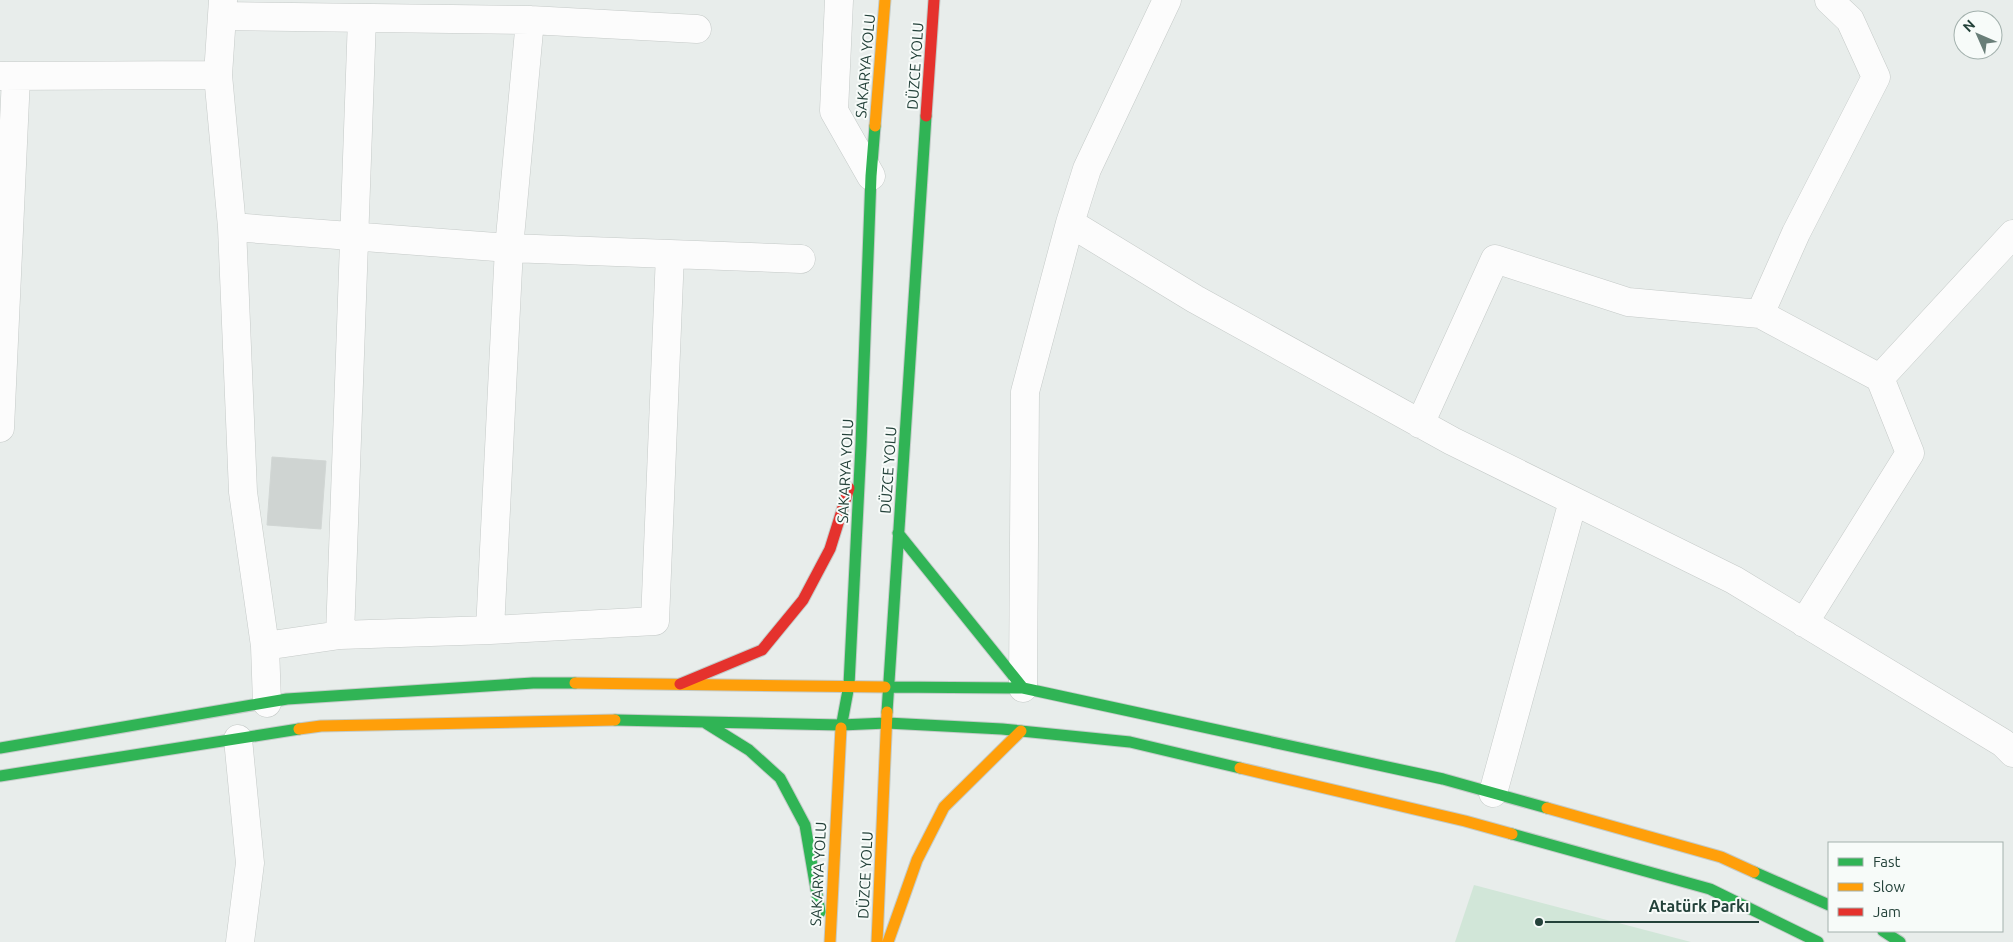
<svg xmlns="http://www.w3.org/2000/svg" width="2013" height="942" font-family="Ubuntu,sans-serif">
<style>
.green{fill:#d1e6d8}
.building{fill:#cfd4d2;stroke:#d1d6d4}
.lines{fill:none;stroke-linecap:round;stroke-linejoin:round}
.street-casing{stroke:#c5cac8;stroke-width:29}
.fast-casing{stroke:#c3cbc8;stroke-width:13}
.slow-casing{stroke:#c3cbc8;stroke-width:13}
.jam-casing{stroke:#c3cbc8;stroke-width:13}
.street{stroke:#fcfcfc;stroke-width:28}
.fast{stroke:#30b455;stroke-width:11}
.slow{stroke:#ff9f0a;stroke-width:11}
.jam{stroke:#e5322d;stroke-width:11}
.labels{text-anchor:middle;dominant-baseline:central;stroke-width:4;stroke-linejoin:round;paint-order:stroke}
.street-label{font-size:15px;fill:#24423a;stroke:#f7fbf9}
.leader{fill:none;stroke:#24423a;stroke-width:2}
.callout-dot{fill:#24423a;stroke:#f7fbf9;stroke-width:2}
.callout-label{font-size:16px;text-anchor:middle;font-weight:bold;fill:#24423a;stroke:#f7fbf9;stroke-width:4;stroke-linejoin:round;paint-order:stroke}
</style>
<rect width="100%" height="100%" fill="#e8edeb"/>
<!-- green -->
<path class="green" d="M1474,885l217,57h-236z"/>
<!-- building -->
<path class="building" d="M272,457l54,4 -5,68 -54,-4z"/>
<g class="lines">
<defs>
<path id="street" d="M223,0l-5,75 14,152 11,265 22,154 2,57
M839,0l-5,111 37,65
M222,16l308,4 167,9
M0,76l218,-1
M1070,223l125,76 257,142 282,139 269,163 10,10
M232,227l277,21 161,6
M1760,314l120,64 30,75 -106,170
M1880,378l133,-144
M1420,424l75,-165 133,43 132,12 36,-81 80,-156 -26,-57 -21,-20
M0,428l16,-351
M490,630l19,-382 21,-228
M340,635l22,-617
M265,646l75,-11 150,-5 165,-9 15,-367 131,5
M1023,688l2,-296 45,-169 17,-54 80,-169
M238,739l12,124 -10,79
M1493,793l80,-292"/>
<path id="fast" d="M898,533l125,155
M885,687l138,1 420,91 104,29
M887,712l39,-596
M615,720l226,5 46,-2 115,6 128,13 110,26
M704,722l45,28 31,28 25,47 15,87
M841,728l8,-43 12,-240 10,-269 4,-50
M0,748l287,-49 246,-16h42
M0,776l299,-47
M1512,834l198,55 108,53
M1754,872l75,33
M1883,931l17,11"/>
<path id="slow" d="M875,126l10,-126
M575,683l310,4
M299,729l22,-3 294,-6
M1240,768l225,53 47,13
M1547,808l174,49 33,15
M830,942l11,-214
M877,942l10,-230
M888,942l29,-82 27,-53 77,-76"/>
<path id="jam" d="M926,116l8,-116
M680,684l82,-34 41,-50 27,-51 19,-61"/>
</defs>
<!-- street casing -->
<use href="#street" class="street-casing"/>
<!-- fast casing -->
<use href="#fast" class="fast-casing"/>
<!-- slow casing -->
<use href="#slow" class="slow-casing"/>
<!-- jam casing -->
<use href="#jam" class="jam-casing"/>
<!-- street -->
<use href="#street" class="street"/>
<!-- fast -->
<use href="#fast" class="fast"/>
<!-- slow -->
<use href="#slow" class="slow"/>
<!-- jam -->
<use href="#jam" class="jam"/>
</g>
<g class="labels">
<!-- street labels -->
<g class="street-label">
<text transform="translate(865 66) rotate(-85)">SAKARYA YOLU</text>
<text transform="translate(915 66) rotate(-86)">DÜZCE YOLU</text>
<text transform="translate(888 470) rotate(-86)">DÜZCE YOLU</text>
<text transform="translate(845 471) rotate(-87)">SAKARYA YOLU</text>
<text transform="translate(818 874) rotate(-87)">SAKARYA YOLU</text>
<text transform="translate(865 875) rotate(-87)">DÜZCE YOLU</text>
</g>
</g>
<!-- callouts -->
<path class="leader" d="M1539 922L1639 922H1759"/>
<circle class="callout-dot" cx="1539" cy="922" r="5"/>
<g class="callout-label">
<text x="1699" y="912">Atatürk Parkı</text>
</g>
<!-- legend -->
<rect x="1828" y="842" width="175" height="90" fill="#f7fbf9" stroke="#a3b1ad"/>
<rect x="1838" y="858" width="25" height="8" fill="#30b455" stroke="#a3b1ad"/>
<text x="1873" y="867" font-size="15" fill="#24423a">Fast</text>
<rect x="1838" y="883" width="25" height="8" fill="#ff9f0a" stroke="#a3b1ad"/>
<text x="1873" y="892" font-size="15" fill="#24423a">Slow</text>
<rect x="1838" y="908" width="25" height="8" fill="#e5322d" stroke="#a3b1ad"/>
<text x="1873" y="917" font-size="15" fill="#24423a">Jam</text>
<!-- north arrow -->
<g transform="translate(1978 35) rotate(315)"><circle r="24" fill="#f7fbf9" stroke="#a3b1ad"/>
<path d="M0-4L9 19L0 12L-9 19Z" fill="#697e78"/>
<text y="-8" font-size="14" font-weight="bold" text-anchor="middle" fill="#24423a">N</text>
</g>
</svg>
